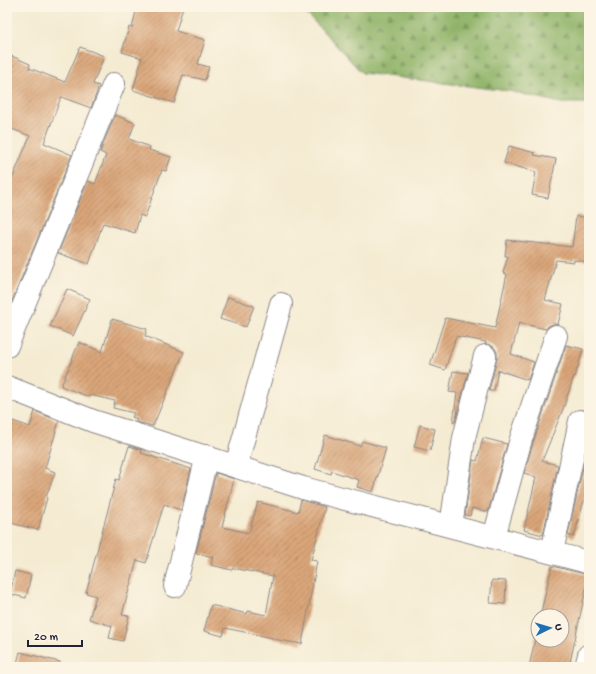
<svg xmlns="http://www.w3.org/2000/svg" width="596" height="674" font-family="'Gochi Hand',sans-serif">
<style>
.forest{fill:url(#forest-firs);stroke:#586a52}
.building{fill:url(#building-hatch)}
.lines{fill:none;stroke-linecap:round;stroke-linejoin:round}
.minor-casing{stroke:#8b8686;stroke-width:24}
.minor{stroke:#fff;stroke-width:22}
</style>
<defs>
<pattern id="forest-firs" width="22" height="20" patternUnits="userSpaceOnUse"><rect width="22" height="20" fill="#8fb368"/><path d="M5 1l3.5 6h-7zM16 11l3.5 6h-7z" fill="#749157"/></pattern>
<pattern id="building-hatch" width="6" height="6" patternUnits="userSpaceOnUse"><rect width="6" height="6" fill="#daa679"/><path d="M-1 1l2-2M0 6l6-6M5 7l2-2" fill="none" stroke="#b08764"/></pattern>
</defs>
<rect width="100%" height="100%" fill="#fcf5e5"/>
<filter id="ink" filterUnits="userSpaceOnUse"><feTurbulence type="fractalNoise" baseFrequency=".025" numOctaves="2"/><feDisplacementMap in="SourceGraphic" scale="8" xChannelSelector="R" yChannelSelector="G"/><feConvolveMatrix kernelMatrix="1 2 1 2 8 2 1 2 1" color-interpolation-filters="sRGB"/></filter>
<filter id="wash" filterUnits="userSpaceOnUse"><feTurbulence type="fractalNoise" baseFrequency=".012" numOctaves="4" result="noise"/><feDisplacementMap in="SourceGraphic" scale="16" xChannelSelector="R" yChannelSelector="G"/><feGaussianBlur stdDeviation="0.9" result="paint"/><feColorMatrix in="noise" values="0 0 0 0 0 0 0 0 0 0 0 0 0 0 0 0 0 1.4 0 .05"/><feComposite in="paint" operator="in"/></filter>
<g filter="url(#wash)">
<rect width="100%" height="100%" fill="#f4ebd2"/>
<!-- forest -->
<path class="forest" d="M275,7h314v96h-28l-52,-12 -147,-18 -54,-58z"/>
<g id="blocks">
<!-- building -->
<path class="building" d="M137,7h46l-7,24 29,9 -7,24 11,3 -4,13 -22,-5 -9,28 -41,-13 9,-32 -20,-6 7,-25 3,1z
M80,47l24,9 -11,28 6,2 -8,22 -30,-11 -17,46 28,12 -65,158v-122l23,-55 -23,-9v-73l23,10 -1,4 36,14z
M115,115l20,8 -6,16 21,8 -1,3 22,7 -5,14 -4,-1 -17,47 -5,-2 -5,18 -32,-10 -14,41 -31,-11 30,-72 7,3 11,-29 -6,-3z
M509,146l26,7 -1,2 22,4 -8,39 -16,-3 4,-23 -32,-9z
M576,216l13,2v44l-15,-2v2l-18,-2 -11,40 18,4 -5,20h-5l-5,2 -2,3 -27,-6 -8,31 23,8 -6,18 -30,-10 -4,21h-5l8,-32v-7l-3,-5 -6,-3h-3l1,-2 -30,-6 -11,34 -15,-5 15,-47 50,10 12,-54 -4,-1 5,-17h-3l2,-16 65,7z
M67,289l23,10 -17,37 -23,-10z
M228,297l26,9 -8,21 -26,-8z
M112,319l35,10 -2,7 39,16 -31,74 -17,-4 1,-3 -5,-2 2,-4 -21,-5 2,-7 -25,-6 -1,2 -28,-11 18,-44 23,10z
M566,345l17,4 -8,28 -1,-1 -11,33 -21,52 16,4 -15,70 -19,-5 12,-53 -12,-4 9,-30z
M453,371l15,2 -13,49h-2l4,-29 -8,-1z
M35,411l24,10 -14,47 10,4 -9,25 1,1 -9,32 -31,-8v-103l23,8z
M420,425l15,4 -5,22 -16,-4z
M325,435l35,11 2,-5 24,7 -13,44 -16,-5 2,-7 -27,-9 -1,3 -16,-5z
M483,438l24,6 -19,68 -16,-4 -2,8 -5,-1 8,-55 4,1z
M129,446l13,4 -1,3 50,16 -10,41 -17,-6 -18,59 -9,-3 -15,55 7,1 -6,25 -14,-3 3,-12 -23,-7 7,-23 -10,-3 30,-114 3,1z
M584,463l5,2v17l-15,55 -6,-2z
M216,473l18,6 -12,48 27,6 9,-31 40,10 3,-12 24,7 -14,53 6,1 -15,83 -29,-5v-1l-48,-10 -2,8 -19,-5 7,-26 36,9 1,-3 18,4 7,-39 -40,-8 -1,2 -21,-5 2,-8 -17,-4z
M552,566l37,9 -20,92h-40l9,-41v14h24v-24h-22z
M15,571l16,4 -5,23 -16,-4z
M492,580l14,1 -1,23 -15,-1z
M20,652l40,10v5h-44z"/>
</g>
</g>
<g filter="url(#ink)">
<use href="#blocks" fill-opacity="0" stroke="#8b8686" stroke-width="1"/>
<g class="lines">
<defs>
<path id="minor" d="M7,346l107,-262
M7,387l86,34 210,67 277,72 9,3
M236,466l45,-162
M451,526l13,-88 21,-82
M494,537l27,-98 35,-103
M552,552l28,-131
M175,586l32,-130
M586,667l3,-12"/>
</defs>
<!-- minor casing -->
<use href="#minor" class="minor-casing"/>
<!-- minor -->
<use href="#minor" class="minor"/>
</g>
</g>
<!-- margin -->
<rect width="596" height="674" fill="none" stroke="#fcf5e5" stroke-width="24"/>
<!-- north arrow -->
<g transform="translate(550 628) rotate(85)"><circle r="19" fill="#fcf5e5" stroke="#a5a1a1"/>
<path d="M0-3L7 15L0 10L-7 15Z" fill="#1f6fb2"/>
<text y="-6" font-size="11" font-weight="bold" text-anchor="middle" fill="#22223b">U</text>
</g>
<!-- scale -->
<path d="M28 640v6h54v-6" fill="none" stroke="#22223b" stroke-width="2"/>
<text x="34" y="640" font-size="12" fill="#22223b" stroke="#fcf5e5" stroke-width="3" paint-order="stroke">20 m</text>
</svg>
